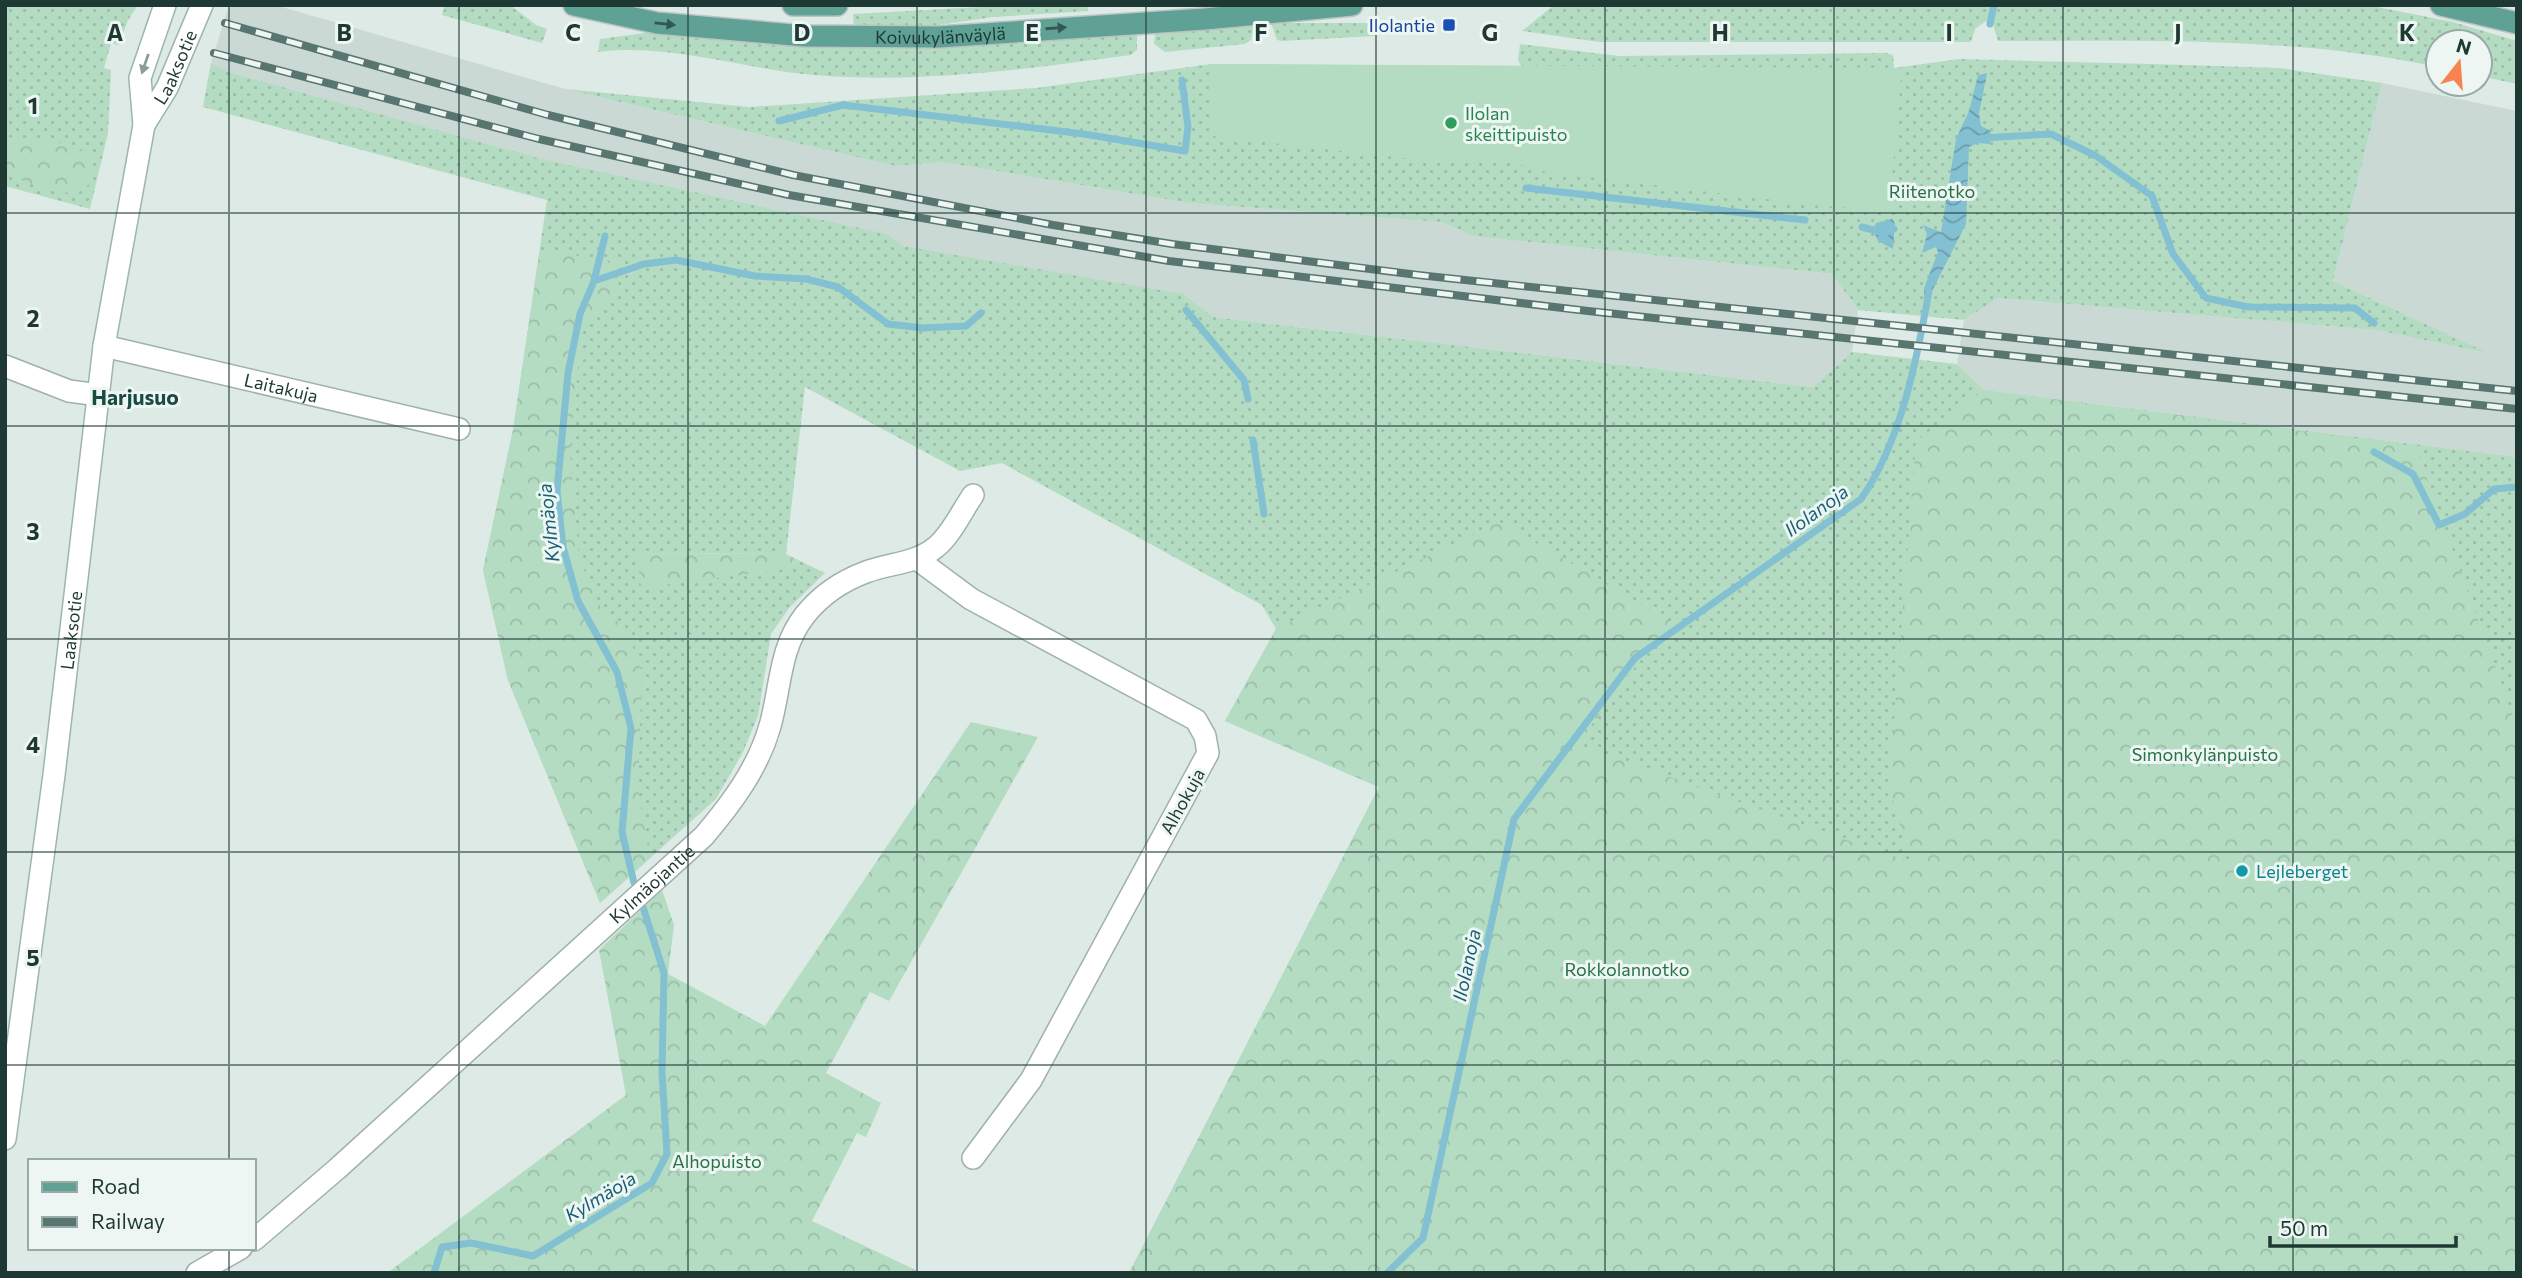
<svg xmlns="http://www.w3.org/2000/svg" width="2522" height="1278" font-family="Commissioner,sans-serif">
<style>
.built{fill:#cbd9d4}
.grass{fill:url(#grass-dots)}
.forest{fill:url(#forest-crowns)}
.pitch{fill:#b4dcc2}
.water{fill:url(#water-waves)}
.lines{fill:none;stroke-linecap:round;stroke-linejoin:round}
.stream{stroke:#82c0d2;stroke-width:7}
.minor-casing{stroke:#a0b1ac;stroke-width:24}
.secondary-casing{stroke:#9cb6ae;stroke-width:24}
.primary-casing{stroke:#bcc4c2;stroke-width:24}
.minor{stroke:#fff;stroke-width:21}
.secondary{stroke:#fff;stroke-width:21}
.primary{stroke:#5fa195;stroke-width:21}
.rail-casing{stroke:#58756f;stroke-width:8}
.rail{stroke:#edf6f2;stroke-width:5;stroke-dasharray:16;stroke-linecap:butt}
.oneway{fill:#325851}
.oneway2{fill:#8e9c9a}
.grid{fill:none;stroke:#1e3934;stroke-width:2;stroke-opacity:0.55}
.transit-dot{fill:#1a4fb4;stroke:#edf6f2;stroke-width:2.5}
.leisure-dot{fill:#2e9e5b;stroke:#edf6f2;stroke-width:2.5}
.culture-dot{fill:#0f9aa8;stroke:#edf6f2;stroke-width:2.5}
.labels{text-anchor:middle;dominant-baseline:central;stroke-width:6;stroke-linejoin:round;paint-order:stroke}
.transit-label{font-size:18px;fill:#164399;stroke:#edf6f2;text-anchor:end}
.street-label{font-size:18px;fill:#1e3934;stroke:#edf6f2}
.leisure-label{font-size:18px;fill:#27864d;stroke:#edf6f2;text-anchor:start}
.park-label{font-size:18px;fill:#277149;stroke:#edf6f2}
.culture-label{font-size:18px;fill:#0d838f;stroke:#edf6f2;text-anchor:start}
.water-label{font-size:19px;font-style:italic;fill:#175f76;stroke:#edf6f2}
.quarter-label{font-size:21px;font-weight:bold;fill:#1a4b43;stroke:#edf6f2}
.grid-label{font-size:23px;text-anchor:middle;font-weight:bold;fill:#1e3934;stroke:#edf6f2;stroke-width:6;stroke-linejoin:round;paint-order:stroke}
</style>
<defs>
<pattern id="grass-dots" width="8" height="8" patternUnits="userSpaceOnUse" patternTransform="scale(1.75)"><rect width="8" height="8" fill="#b4dcc2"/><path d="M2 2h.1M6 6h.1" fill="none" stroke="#9abea7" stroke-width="1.8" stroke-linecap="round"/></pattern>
<pattern id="forest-crowns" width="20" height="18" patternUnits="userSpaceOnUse" patternTransform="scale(1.75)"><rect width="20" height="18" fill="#b4dcc2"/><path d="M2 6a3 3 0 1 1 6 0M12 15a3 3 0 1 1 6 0" fill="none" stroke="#9abea7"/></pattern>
<pattern id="water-waves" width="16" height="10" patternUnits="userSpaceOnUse" patternTransform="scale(1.75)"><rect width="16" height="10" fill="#82c0d2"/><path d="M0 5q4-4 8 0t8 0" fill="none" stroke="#6a9dab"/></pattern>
</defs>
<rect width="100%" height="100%" fill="#ddeae5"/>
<!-- built -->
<path class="built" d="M235,5h40l290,84 330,77 47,-4 247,41 252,19 32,14 359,38 26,36 -6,42 -39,35 -600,-70 -1010,-210 8,-44 17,-54z
M2382,83l135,28v346l-533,-67 -27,-26 7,-44 34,-22 378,32 108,22 -151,-71z"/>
<!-- grass -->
<path class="grass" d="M5,5h133l-10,15 -9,25 -8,-2 -7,25 7,2 -3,63 -18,76 -85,-23z
M445,5h65l26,20 11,4 -5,14 -100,-28z
M1020,5h67l1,6 -95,6 -69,10 -70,-1 -1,-12z
M1554,5h813l86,17 64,19v43l-37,-8v-34h-42v25c-146,-31 -293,-26 -440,-26l-5,-17 -7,-3 -11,8 -4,13h-372l-77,-11z
M1271,23h103l2,13 -95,5 -4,-1z
M1255,25l-4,15 -6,4 -80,8 -11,-8 1,-10z
M652,32l308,12 177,-9v15l-6,5c-104,14 -212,29 -317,20 -71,-6 -145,-32 -216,-23l2,-13z
M1520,44l99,12 267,-3 7,2 1,13 65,-9 192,5 129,4 102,15 -49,198 155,72 -112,-23 -378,-32 -34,22 -106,-10 -26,-36 -359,-38 -32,-14 -252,-19 -247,-41 -47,4 -330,-77 184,18 287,-19 175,-24 310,2 -3,-6z
M211,63l17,9 313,87 346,75 16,12 280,48 30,23 600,70 39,-35 105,12 27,26 533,67v816h-1388l250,-486 -154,-66 51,-92 -14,-24 -260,-142 -42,8 -155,-84 -19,167 -149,-1 150,16 11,-9 27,13 -36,35 -18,26 -13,82 -15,36 -27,47 -116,104 -92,-223 -25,-110 30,-140 34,-230 -344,-93z"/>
<!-- forest -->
<path class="forest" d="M5,137c33,1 57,2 85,19 14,63 -55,28 -85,18z
M540,250l79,12 -1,34 -36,30 -12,125 9,107 21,48 27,24 15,42 -4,117 12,69 -50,45 -92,-223 -25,-110 30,-140z
M1984,390l431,56 102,281v546h-1388l250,-486 -154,-66 51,-92 224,-107 170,99 -93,123 334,119 -22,-75 27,-347z
M637,553l149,1 12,6 -11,9 -146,19z
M971,722l67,15 -149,264 -19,-9 -44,81 55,30 -15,34 -9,-4 -45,88 110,52h-535l239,-178 -27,-145 63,-60 12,35 -6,49 97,52z"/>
<!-- pitch -->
<path class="pitch" d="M1211,64l691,4 -13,142 -67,-4 -289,-36 -25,-11 -33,4 -45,-2 -218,-25z"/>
<!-- water -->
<path class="water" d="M1987,73l-8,41 2,12 10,5 -1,13 -12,-1 -9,4 -3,77 -38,75 -4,-1v-10l14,-36 -2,-5 -14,6 5,-19 -4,-9 18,7 15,-93 13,-28 9,-36z
M1892,219l3,4 -2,26 -15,-8 -5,-11 3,-7z"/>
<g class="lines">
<!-- stream -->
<path class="stream" d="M1990,24l4,-19
M779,121l64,-16 241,29 101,17 3,-24 -6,-47
M1982,138l69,-4 45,22 56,40 21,58 33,44 42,9 107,1 19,15
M1526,188l279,32
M1862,227l22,6 10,-4
M605,236l-11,45 -14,33 -12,59 -11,118 6,56 15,54 39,71 14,56 -9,104 12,51
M594,281l50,-17 32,-4 79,16 51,3 32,8 50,37 35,4 43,-2 15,-13
M1186,310l58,70 4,19
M1253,440l11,74
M2374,452l39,22 26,51 26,-11 29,-25 23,-2
M434,1273l8,-26 29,-4 62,13 119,-73 15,-29 -5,-82 2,-99 -21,-66
M1387,1273l36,-35 91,-419 121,-161 226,-159c40,-57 56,-140 68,-208"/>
<defs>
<g id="minor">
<path id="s1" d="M104,346l355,83"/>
<path d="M5,366l64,25 30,4"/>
<path d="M917,559l54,40 225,121 9,16 3,17 -177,327 -58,78"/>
<path id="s2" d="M254,1240l83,-71 367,-333c28,-33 54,-68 66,-110 11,-39 9,-78 35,-111 16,-20 37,-34 61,-43 23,-9 50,-8 70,-25 15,-12 26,-36 37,-52"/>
<path d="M197,1273l44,-25"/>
</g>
<g id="secondary">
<path id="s3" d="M144,125l23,-37 35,-83"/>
<path id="s4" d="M5,1139l49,-364 50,-429 40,-221 -4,-47 25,-73"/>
</g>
<g id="primary">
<path id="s5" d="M574,5l83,18 148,13 134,1 266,-18 147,-14"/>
<path d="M793,5h44"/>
<path d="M2441,5l76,18"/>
</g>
</defs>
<!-- minor casing -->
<use href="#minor" class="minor-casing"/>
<!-- secondary casing -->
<use href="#secondary" class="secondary-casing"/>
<!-- primary casing -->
<use href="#primary" class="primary-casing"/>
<!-- minor -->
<use href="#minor" class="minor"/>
<!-- secondary -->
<use href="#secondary" class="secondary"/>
<!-- primary -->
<use href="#primary" class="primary"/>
<defs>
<path id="rail" d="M225,23l323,92 245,60 260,50 119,19 246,31 1099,116
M214,53l325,86 250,56 380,66 419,50 929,98"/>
</defs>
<!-- rail casing -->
<use href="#rail" class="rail-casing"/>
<!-- rail -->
<use href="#rail" class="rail"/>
</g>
<!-- one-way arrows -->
<defs><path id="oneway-solid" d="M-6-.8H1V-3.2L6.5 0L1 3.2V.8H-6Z" transform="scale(1.75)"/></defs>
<g class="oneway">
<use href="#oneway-solid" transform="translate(665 24) rotate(6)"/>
<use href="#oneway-solid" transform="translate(1056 28) rotate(-4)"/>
</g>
<use class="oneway2" href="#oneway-solid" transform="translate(145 64) rotate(109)"/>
<!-- grid -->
<path class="grid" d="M229,5v1156M459,5v1268M688,5v1268M917,5v1268M1146,5v1268M1376,5v1268M1605,5v1268M1834,5v1268M2063,5v1268M2293,5v1268M5,213h2512M5,426h2512M5,639h2512M5,852h2512M5,1065h2512M229,1248v25"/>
<!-- markers -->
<rect class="transit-dot" x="1442" y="18" width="14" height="14" rx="3.5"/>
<circle class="leisure-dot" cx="1451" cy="123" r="7"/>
<circle class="culture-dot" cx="2242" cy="871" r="7"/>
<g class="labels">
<!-- transit labels -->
<g class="transit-label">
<text x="1435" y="25">Ilolantie</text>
</g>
<!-- street labels -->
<g class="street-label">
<text stroke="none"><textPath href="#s5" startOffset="369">Koivukylänväylä</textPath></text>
<text stroke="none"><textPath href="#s3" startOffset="66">Laaksotie</textPath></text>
<text stroke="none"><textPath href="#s1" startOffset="182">Laitakuja</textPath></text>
<text stroke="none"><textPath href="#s4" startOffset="513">Laaksotie</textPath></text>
<text transform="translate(1182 801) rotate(-61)">Alhokuja</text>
<text stroke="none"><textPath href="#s2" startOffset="534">Kylmäojantie</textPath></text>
</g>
<!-- leisure labels -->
<g class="leisure-label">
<text x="1465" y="113">Ilolan<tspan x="1465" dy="21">skeittipuisto</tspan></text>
</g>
<!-- park labels -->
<g class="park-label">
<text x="1932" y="191">Riitenotko</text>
<text x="2205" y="754">Simonkylänpuisto</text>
<text x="1627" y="969">Rokkolannotko</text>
<text x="717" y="1161">Alhopuisto</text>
</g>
<!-- culture labels -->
<g class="culture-label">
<text x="2256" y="871">Lejleberget</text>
</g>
<!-- water labels -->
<g class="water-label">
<text transform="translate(1816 510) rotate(-36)">Ilolanoja</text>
<text transform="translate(548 523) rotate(-96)">Kylmäoja</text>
<text transform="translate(1466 965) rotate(-78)">Ilolanoja</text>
<text transform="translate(600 1196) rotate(-31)">Kylmäoja</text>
</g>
<!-- quarter labels -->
<g class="quarter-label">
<text x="135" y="396">Harjusuo</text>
</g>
</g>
<g class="grid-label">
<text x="115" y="41">A</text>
<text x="344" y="41">B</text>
<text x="573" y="41">C</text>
<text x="802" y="41">D</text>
<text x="1032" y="41">E</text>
<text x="1261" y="41">F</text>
<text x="1490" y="41">G</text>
<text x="1720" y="41">H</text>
<text x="1949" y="41">I</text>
<text x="2178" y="41">J</text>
<text x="2407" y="41">K</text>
<text x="33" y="114">1</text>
<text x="33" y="327">2</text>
<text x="33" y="540">3</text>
<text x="33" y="753">4</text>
<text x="33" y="966">5</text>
</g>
<!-- border -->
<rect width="2522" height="1278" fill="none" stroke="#1e3934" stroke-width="14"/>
<!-- legend -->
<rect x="28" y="1159" width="228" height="91" fill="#edf6f2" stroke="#9aaaa6" stroke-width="2"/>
<rect x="42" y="1182" width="35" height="10" fill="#5fa195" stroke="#9aaaa6" stroke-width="2"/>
<text x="91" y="1194" font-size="21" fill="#1e3934">Road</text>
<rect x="42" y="1217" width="35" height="10" fill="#58756f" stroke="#9aaaa6" stroke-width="2"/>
<text x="91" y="1229" font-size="21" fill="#1e3934">Railway</text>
<!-- north arrow -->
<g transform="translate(2459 63) rotate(17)"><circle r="33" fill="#edf6f2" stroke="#9aaaa6" stroke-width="2"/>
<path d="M0-5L12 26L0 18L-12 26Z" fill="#f7834e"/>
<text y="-10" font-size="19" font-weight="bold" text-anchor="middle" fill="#1e3934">N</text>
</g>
<!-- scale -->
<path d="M2270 1236v10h186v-10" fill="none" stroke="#1e3934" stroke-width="3.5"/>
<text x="2280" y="1236" font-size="21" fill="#1e3934" stroke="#edf6f2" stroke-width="5" paint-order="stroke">50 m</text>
</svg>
